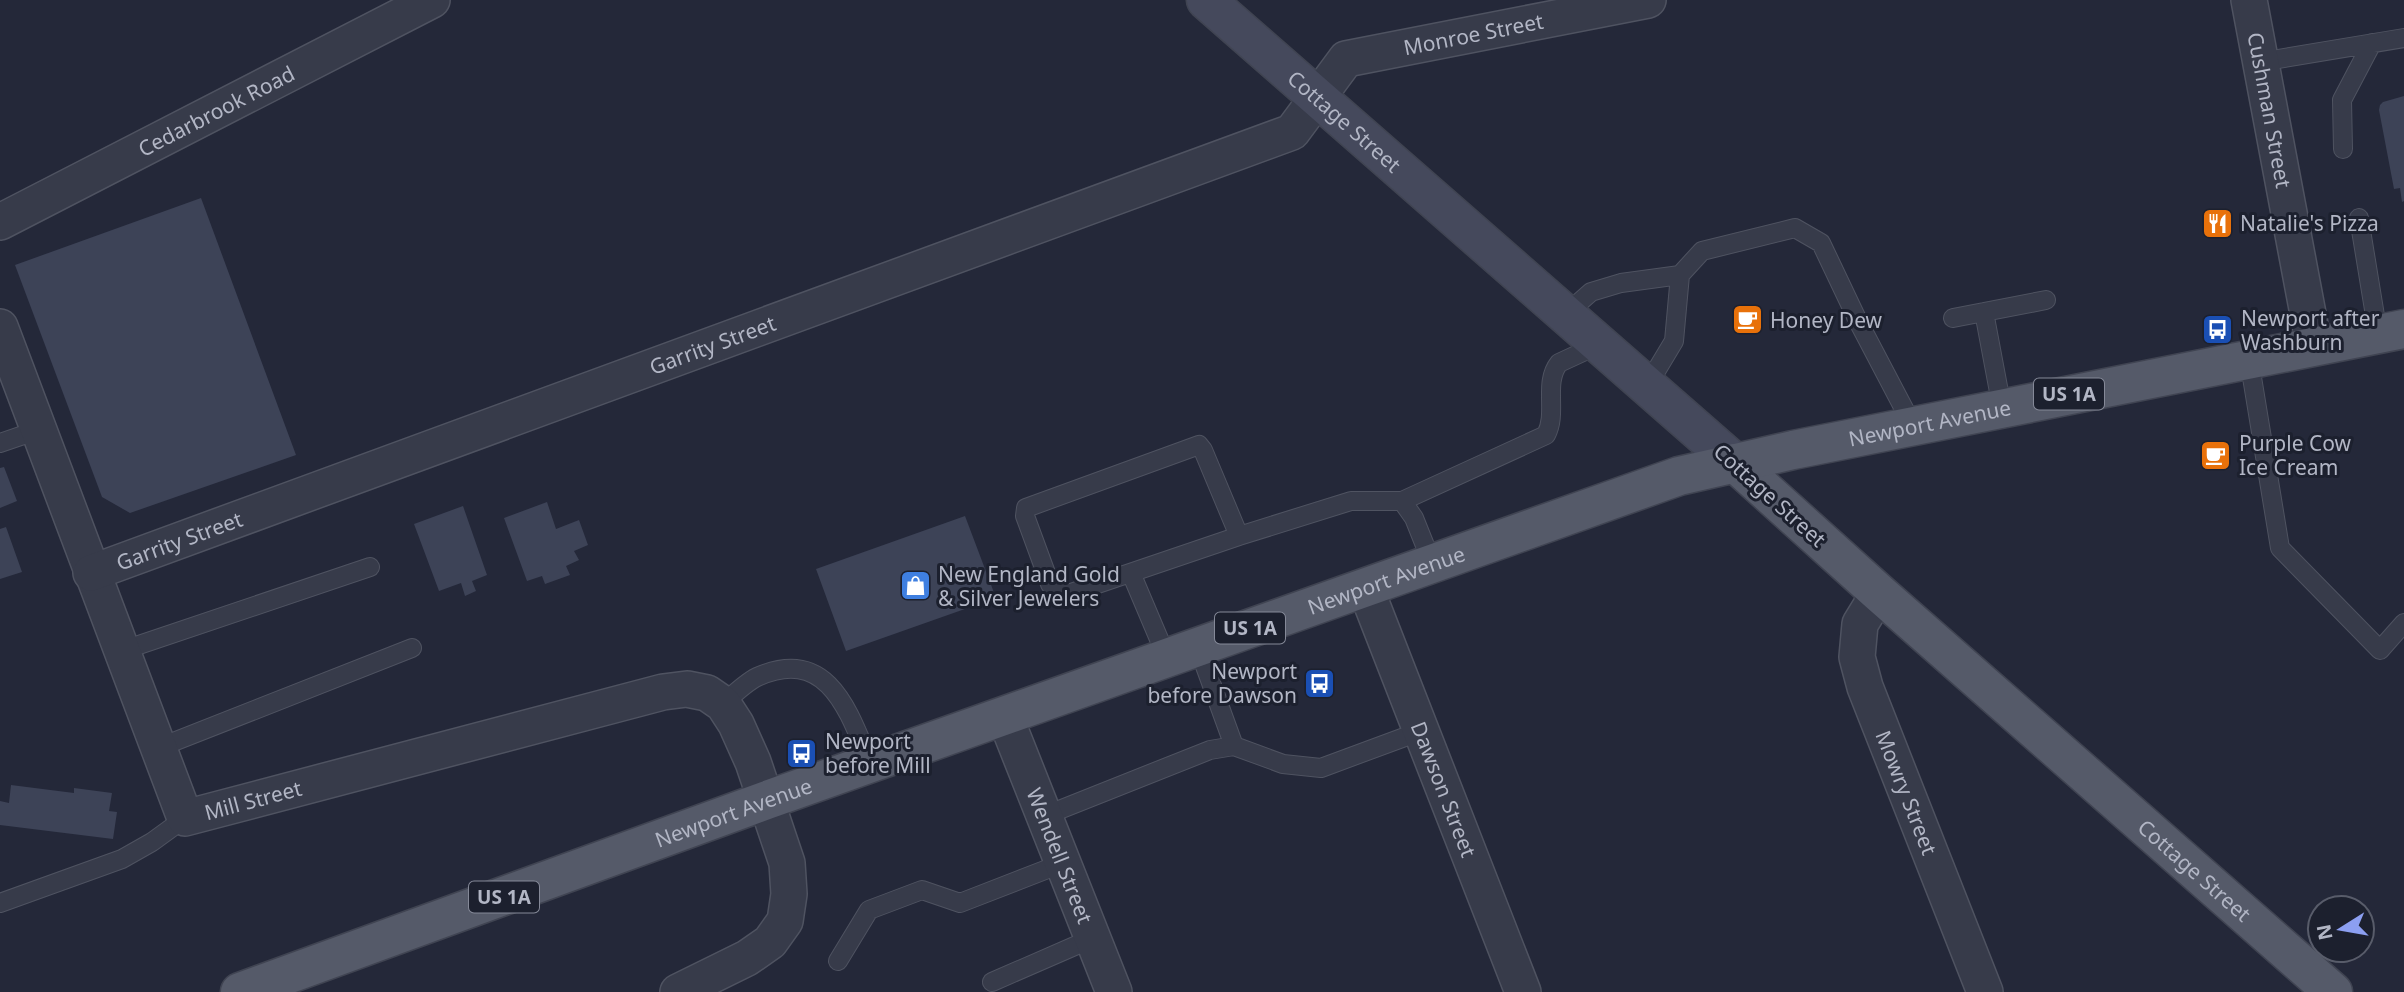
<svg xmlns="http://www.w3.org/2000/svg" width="2404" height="992" font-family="'Noto Sans',sans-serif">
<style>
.building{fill:#3d4357}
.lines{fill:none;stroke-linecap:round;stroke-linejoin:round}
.service-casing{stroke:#4f5361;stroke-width:20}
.minor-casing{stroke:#4f5361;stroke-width:38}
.secondary-casing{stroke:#404452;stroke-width:41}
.primary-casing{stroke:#404452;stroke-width:41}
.service{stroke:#373b4a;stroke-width:18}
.minor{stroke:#373b4a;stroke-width:35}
.secondary{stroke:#45495c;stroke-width:38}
.primary{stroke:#555a69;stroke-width:38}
.labels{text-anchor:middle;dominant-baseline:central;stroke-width:6;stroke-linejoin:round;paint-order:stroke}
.shield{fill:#1c202e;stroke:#858998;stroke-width:2}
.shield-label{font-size:19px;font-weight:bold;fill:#b2b6c5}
.street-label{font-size:21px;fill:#b2b6c5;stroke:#1c202e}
.poi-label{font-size:21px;fill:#b2b6c5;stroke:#1c202e;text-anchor:start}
</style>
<rect width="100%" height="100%" fill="#242839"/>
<!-- building -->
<path class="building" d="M2404,96v105l-2,1 -2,-14 -6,1 -15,-79 1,-5 3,-3z
M201,198l95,257 -166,58 -28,-16 -87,-232z
M4,467l13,34 -17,7v-40z
M547,502l9,27 23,-9 9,25 -14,6 5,9 -13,6 4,9 -25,9 -3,-8 -15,5 -23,-63z
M463,506l24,69 -15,6 4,10 -11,5 -4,-13 -22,8 -25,-67z
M965,516l31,82 -150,53 -30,-82z
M6,527l16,45 -22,7v-50z
M11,785l63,8v-5l38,5 -3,18 8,1 -4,27 -113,-14v-24l9,2z"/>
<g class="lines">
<defs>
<path id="service" d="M2260,62l144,-24
M2343,149l-1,-49 30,-57
M2359,218l19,116
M1984,312l18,96
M1566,314l25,-22 30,-9 59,-8
M1953,318l93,-18
M2249,359l31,189 100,102 24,-27
M1647,386l27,-45 6,-66 22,-24 93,-23 26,15 38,80 54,103
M0,443l38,-13
M1402,501l12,17 18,45
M1239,536l-168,57 -13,2 -8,-11 -25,-68 1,-8 173,-63 4,5 36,86 112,-35h51l144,-66c12,-22 -3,-52 13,-72l41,-19
M1131,573l36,85
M1198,647l36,99
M121,651l249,-84
M723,704c10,-9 22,-21 34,-27 72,-32 92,36 114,88
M158,748l254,-100
M1044,816l166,-66 24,-4 49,18 38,4 100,-37
M0,903l122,-44 30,-17 33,-24
M838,961l31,-51 53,-20 38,13 103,-40
M992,982l101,-44"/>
<g id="minor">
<path id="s1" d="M2249,0l65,346"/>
<path id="s2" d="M0,222l432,-222"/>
<path id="s3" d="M0,327l185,491 478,-126 24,-3 20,4 16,11 13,20 17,38 34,101 2,31 -4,27 -15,21 -23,16 -69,34"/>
<path id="s4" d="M91,573l1201,-441 54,-73 302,-59"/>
<path id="s5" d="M1365,587l158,405"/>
<path id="s6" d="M1879,593l-19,31 -3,33 8,30 120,305"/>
<path id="s7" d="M1005,717l109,275"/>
</g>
<g id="secondary">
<path id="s8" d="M1206,0l529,463"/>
</g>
<g id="primary">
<path id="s9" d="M1735,463l144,130 454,399"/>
<path id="s10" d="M240,992l527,-192 912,-324 114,-26 611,-121"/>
</g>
</defs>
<!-- service casing -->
<use href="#service" class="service-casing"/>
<!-- minor casing -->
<use href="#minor" class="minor-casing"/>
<!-- secondary casing -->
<use href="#secondary" class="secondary-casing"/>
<!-- primary casing -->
<use href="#primary" class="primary-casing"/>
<!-- service -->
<use href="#service" class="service"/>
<!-- minor -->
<use href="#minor" class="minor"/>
<!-- secondary -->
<use href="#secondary" class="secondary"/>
<!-- primary -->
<use href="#primary" class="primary"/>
</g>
<!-- icons -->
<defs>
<symbol id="restaurant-square" viewBox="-11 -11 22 22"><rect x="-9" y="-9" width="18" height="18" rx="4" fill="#e8710a" stroke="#1c202e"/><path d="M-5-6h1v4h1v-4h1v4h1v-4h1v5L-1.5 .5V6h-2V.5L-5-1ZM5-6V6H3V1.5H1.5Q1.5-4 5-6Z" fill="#fff"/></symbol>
<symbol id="cafe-square" viewBox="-11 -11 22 22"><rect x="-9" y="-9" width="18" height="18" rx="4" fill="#e8710a" stroke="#1c202e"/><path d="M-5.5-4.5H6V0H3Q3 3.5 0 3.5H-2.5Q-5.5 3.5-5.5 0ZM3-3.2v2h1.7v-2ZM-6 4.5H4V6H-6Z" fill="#fff"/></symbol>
<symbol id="bus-square" viewBox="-11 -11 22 22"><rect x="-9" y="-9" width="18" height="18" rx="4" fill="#1a4fb4" stroke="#1c202e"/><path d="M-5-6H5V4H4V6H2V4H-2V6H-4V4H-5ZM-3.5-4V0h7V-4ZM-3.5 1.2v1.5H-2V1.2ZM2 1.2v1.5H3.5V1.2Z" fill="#fff"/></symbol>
<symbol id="shop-square" viewBox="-11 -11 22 22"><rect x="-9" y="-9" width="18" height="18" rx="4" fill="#3f7fe0" stroke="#1c202e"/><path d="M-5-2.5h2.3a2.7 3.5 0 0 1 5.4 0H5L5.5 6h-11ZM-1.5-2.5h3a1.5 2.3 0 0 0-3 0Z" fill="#fff"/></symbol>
</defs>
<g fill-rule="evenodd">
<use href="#restaurant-square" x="2200" y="206" width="35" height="35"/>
<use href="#cafe-square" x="1730" y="302" width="35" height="35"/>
<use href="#bus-square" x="2200" y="312" width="35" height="35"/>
<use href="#cafe-square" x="2198" y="438" width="35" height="35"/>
<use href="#shop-square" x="898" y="568" width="35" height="35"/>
<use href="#bus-square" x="1302" y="666" width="35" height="35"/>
<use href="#bus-square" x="784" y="736" width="35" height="35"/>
</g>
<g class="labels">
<!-- shield labels -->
<g class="shield">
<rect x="2034" y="378.5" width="70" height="31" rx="5"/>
<rect x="1215" y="612.5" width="70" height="31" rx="5"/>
<rect x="469" y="881.5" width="70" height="31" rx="5"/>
</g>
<g class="shield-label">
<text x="2069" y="394">US 1A</text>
<text x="1250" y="628">US 1A</text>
<text x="504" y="897">US 1A</text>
</g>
<!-- street labels -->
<g class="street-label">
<text stroke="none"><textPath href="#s4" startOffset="1500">Monroe Street</textPath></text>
<text stroke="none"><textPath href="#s2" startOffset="243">Cedarbrook Road</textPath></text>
<text stroke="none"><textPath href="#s1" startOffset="112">Cushman Street</textPath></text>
<text stroke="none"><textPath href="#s8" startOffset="184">Cottage Street</textPath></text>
<text stroke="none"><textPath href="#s4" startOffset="662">Garrity Street</textPath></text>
<text stroke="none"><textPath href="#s10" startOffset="1785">Newport Avenue</textPath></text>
<text transform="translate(1770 495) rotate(42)">Cottage Street</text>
<text stroke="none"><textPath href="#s4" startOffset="94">Garrity Street</textPath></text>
<text stroke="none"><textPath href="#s10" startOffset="1218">Newport Avenue</textPath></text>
<text stroke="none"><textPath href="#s5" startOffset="217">Dawson Street</textPath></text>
<text stroke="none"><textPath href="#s6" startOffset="214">Mowry Street</textPath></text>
<text stroke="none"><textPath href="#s3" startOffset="595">Mill Street</textPath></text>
<text stroke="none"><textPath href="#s10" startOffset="525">Newport Avenue</textPath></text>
<text stroke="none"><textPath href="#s7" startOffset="149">Wendell Street</textPath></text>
<text stroke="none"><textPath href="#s9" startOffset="614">Cottage Street</textPath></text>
</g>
<!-- poi labels -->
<g class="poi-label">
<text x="2240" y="223">Natalie's Pizza</text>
<text x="2241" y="318">Newport after<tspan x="2241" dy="24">Washburn</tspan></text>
<text x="1770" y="320">Honey Dew</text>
<text x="2239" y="443">Purple Cow<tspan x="2239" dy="24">Ice Cream</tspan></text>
<text x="938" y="574">New England Gold<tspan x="938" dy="24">&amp; Silver Jewelers</tspan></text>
<text x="1297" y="671" text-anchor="end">Newport<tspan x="1297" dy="24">before Dawson</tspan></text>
<text x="825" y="741">Newport<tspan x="825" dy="24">before Mill</tspan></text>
</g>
</g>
<!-- north arrow -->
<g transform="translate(2341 929) rotate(259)"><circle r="33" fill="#1c202e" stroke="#585c6a" stroke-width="2"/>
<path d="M0-5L12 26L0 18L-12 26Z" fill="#8c9ff1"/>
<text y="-10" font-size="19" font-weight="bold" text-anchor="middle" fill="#b2b6c5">N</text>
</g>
</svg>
